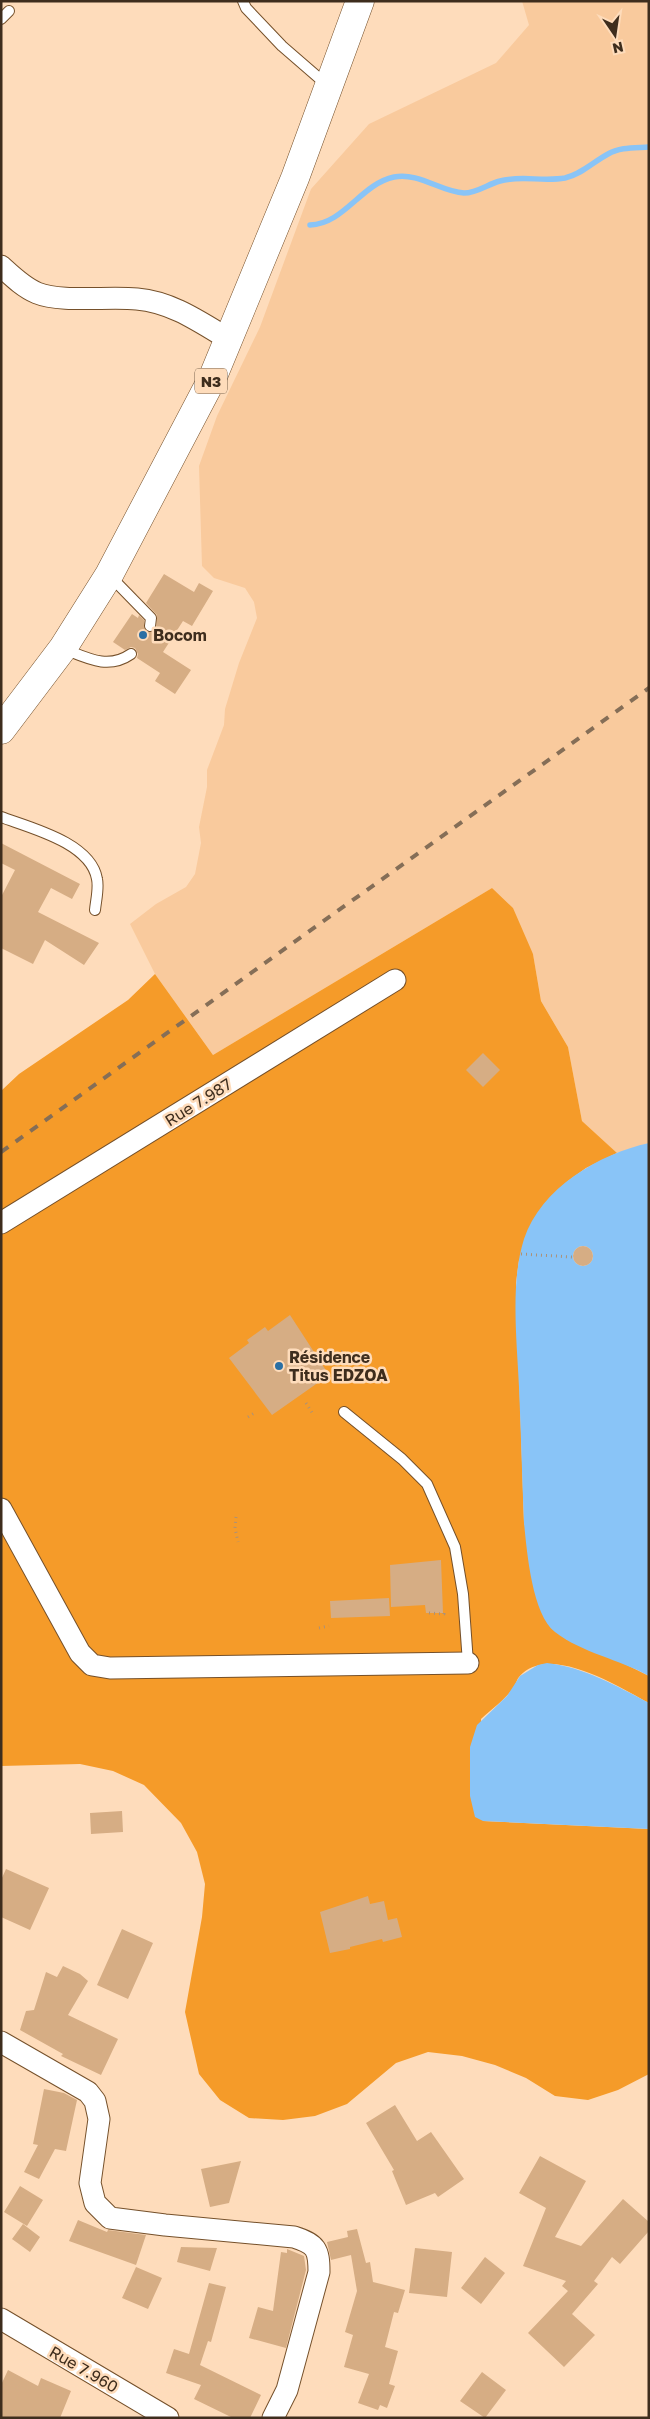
<svg xmlns="http://www.w3.org/2000/svg" width="650" height="2419" font-family="'Golos Text',sans-serif">
<style>
.green{fill:#f9ca9d}
.forest{fill:#f59b29}
.water{fill:#89c4f7}
.pier{fill:#fedcbb}
.lines{fill:none;stroke-linecap:round;stroke-linejoin:round}
.stream{stroke:#89c4f7;stroke-width:5.5}
.building{fill:#d6ad84}
.lane-casing{stroke:#75502a;stroke-width:12}
.street-casing{stroke:#75502a;stroke-width:23}
.highway-casing{stroke:#75502a;stroke-width:29}
.path{stroke:#ac9177;stroke-width:3;stroke-dasharray:1 4;stroke-linecap:butt}
.lane{stroke:#fff;stroke-width:10}
.street{stroke:#fff;stroke-width:21}
.highway{stroke:#fff;stroke-width:28}
.rail{stroke:#856e57;stroke-width:4;stroke-dasharray:9 9;stroke-linecap:butt}
.poi-dot{fill:#2a6fa4;stroke:#fedcbb;stroke-width:2}
.labels{text-anchor:middle;dominant-baseline:central;stroke-width:5;stroke-linejoin:round;paint-order:stroke}
.shield{fill:#fedcbb;stroke:#78624c;stroke-width:1}
.shield-label{font-size:15px;font-weight:bold;fill:#3e2d1d}
.poi-label{font-size:16px;font-weight:bold;fill:#3e2d1d;stroke:#fedcbb;text-anchor:start}
.street-label{font-size:16px;fill:#3e2d1d;stroke:#fedcbb}
</style>
<rect width="100%" height="100%" fill="#fedcbb"/>
<!-- green -->
<path class="green" d="M522,1h127v1142l-32,10 -35,-32 -14,-74 -27,-46 -8,-47 -41,-66 -279,167 -58,-81 -25,-50 26,-20 30,-17 9,-13 6,-31 -2,-16 8,-40v-17l17,-45 1,-16 14,-46 18,-45 -3,-16 -9,-14 -31,-10 -12,-12 -3,-100 18,-50 43,-89 51,-138 58,-65 127,-61 33,-38z"/>
<!-- forest -->
<path class="forest" d="M492,888l21,20 20,46 8,47 27,46 14,74 35,32 -31,15 -18,13 -49,79 -3,23 8,240 42,116 53,22 30,15v27c-30,-16 -101,-61 -130,-26 -2,2 -3,7 -5,10 -8,12 -22,22 -33,32l2,102 166,8v245l-31,16 -30,10 -33,-4 -29,-18 -31,-13 -33,-9 -34,-4 -32,11 -49,41 -32,12 -32,4 -34,-2 -29,-18 -21,-26 -14,-62 17,-95 3,-33 -8,-32 -16,-29 -37,-38 -31,-14 -33,-7 -79,2v-675l18,-17 109,-74 27,-26 58,81z"/>
<!-- water -->
<path class="water" d="M649,1143v533c-30,-17 -67,-23 -94,-44 -23,-18 -28,-80 -31,-109 -2,-45 -3,-91 -5,-136 -2,-46 -9,-104 5,-148 17,-51 75,-85 125,-96z
M547,1663c37,4 70,23 102,40v126l-166,-8 -8,-4 -5,-21v-49l7,-22 30,-29 13,-20 18,-11z"/>
<!-- pier -->
<path class="pier" d="M573 1256a10 10 0 1 1 20 0a10 10 0 1 1-20 0Z"/>
<g class="lines">
<!-- stream -->
<path class="stream" d="M310,225c34,-1 51,-41 84,-48 25,-5 47,15 70,16 13,0 24,-9 36,-12 21,-6 43,1 65,-3 17,-4 28,-16 43,-24 12,-7 27,-6 41,-7"/>
</g>
<!-- building -->
<path class="building" d="M164,574l30,18 5,-9 14,8 -21,35 -9,-5 -20,31 28,18 -16,24 -20,-13 5,-8 -23,-15 1,-4 -3,-6 -4,-1 -6,3 -12,-8 19,-28 6,4 1,-3 5,5v8l2,4h6l4,-2 1,-15 -11,-12z
M1,843l79,41 -8,15 -21,-11 -13,24 61,31 -15,22 -39,-25 -12,24 -32,-16v-51l14,-27 -14,-7z
M483,1053l17,17 -17,17 -17,-17z
M573 1256a10 10 0 1 1 20 0a10 10 0 1 1-20 0Z
M290,1315l39,60 -57,40 -43,-57 20,-15 -2,-3 18,-13 3,4z
M441,1560l2,53h-17l-1,-8 -34,2 -1,-42z
M389,1598l1,18 -59,2 -1,-17z
M122,1811l1,21 -32,2 -1,-21z
M6,1869l43,19 -19,42 -29,-13v-37z
M368,1896l2,8 14,-3 4,19 9,-2 5,19 -19,5 -1,-3 -32,8v2l-20,4 -10,-41z
M122,1929l31,14 -25,56 -31,-14z
M63,1966l17,8 8,7 -20,34 50,24 -17,36 -40,-19 2,-2 -43,-24 6,-19 8,-1 12,-38 11,5z
M44,2089l20,4 13,7 -11,51 -11,-2 -16,30 -15,-7 14,-27 -5,-1z
M395,2105l22,36 14,-9 33,47 -26,18 -3,-4 -29,12 -14,-34 2,-1 -28,-47z
M540,2156l46,25 -31,56 26,9 42,-47 26,23v9l-29,33 -8,-7 -18,24 4,3 -26,30 23,21 -31,32 -36,-34 40,-42 -6,-5 4,-5 -43,-15 23,-58 -27,-15z
M241,2161l-12,42 -19,4 -9,-38z
M20,2186l23,14 -16,26 -23,-14z
M78,2220l29,12 1,-2 38,5 -10,30 -67,-24z
M23,2224l17,13 -10,15 -18,-13z
M357,2229l9,34 4,-1 3,20 32,8 -7,23 -4,-1 -9,35 13,4 -9,33 6,2 -8,22 -7,-3 -2,5 -20,-7 11,-29 -25,-7 9,-32 -8,-3 12,-41 -6,-36 -20,5 -4,-18 21,-5 -1,-6z
M181,2247l36,1 -7,23 -33,-9z
M415,2248l37,4 -5,45 -38,-4z
M287,2249l17,7 2,14 -20,78 -37,-10 9,-31 15,4 8,-59 6,1z
M485,2257l20,16 -24,31 -20,-16z
M136,2267l26,11 -14,31 -26,-11z
M209,2283l17,4 -15,55 -3,-1 -8,24 61,30 -11,23h-17l-39,-19 7,-14 -35,-12 8,-24 15,5z
M8,2370l30,16 3,-8 30,13 -11,27h-59v-33z
M482,2372l24,18 -21,28 -25,-17z"/>
<g class="lines">
<defs>
<path id="lane" d="M243,1l3,7 36,38 45,39
M1,19l8,-8
M110,576l41,42 -1,8
M64,649c23,9 44,21 67,5
M1,817c30,11 90,26 96,62 2,9 -1,21 -2,31
M344,1412l58,47 25,25 28,63 8,47 5,69"/>
<path id="street" d="M1,266c11,10 22,21 36,27 24,10 72,3 100,6 35,3 63,23 93,41
M1,1223l394,-243
M1,1509l79,144 12,12 18,3 358,-5
M1,2042l87,50 7,9 4,18 -9,64 5,20 15,15 55,7 129,12c22,7 25,12 25,35l-32,118 -14,28
M1,2319l167,99"/>
<path id="highway" d="M1,730l62,-82 46,-73 103,-196 83,-201 65,-177"/>
</defs>
<!-- lane casing -->
<use href="#lane" class="lane-casing"/>
<!-- street casing -->
<use href="#street" class="street-casing"/>
<!-- highway casing -->
<use href="#highway" class="highway-casing"/>
<!-- path -->
<path class="path" d="M521,1254l51,3
M338,1355l5,-4
M306,1403l7,11
M248,1417l8,-5
M236,1517l-1,11 3,14
M429,1613l15,1v-5
M319,1628l10,-2"/>
<!-- lane -->
<use href="#lane" class="lane"/>
<!-- street -->
<use href="#street" class="street"/>
<!-- highway -->
<use href="#highway" class="highway"/>
<!-- rail -->
<path class="rail" d="M1,1152l648,-464"/>
</g>
<!-- markers -->
<g class="poi-dot">
<circle cx="143" cy="635" r="5"/>
<circle cx="279" cy="1366" r="5"/>
</g>
<g class="labels">
<!-- shield labels -->
<rect class="shield" x="195" y="368.5" width="32" height="25" rx="4"/>
<g class="shield-label">
<text x="211" y="381">N3</text>
</g>
<!-- poi labels -->
<g class="poi-label">
<text x="153" y="635">Bocom</text>
<text x="289" y="1357">Résidence<tspan x="289" dy="18">Titus EDZOA</tspan></text>
</g>
<!-- street labels -->
<g class="street-label">
<text transform="translate(198 1102) rotate(-32)">Rue 7.987</text>
<text transform="translate(84 2369) rotate(30)">Rue 7.960</text>
</g>
</g>
<!-- border -->
<rect width="650" height="2419" fill="none" stroke="#3e2d1d" stroke-width="5"/>
<!-- north arrow -->
<g transform="translate(615 35) rotate(167)" stroke="#fedcbb" stroke-width="4" paint-order="stroke">
<path d="M0-4L9 19L0 12L-9 19Z" fill="#3e2d1d"/>
<text y="-8" font-size="14" font-weight="bold" text-anchor="middle" fill="#3e2d1d">N</text>
</g>
</svg>
